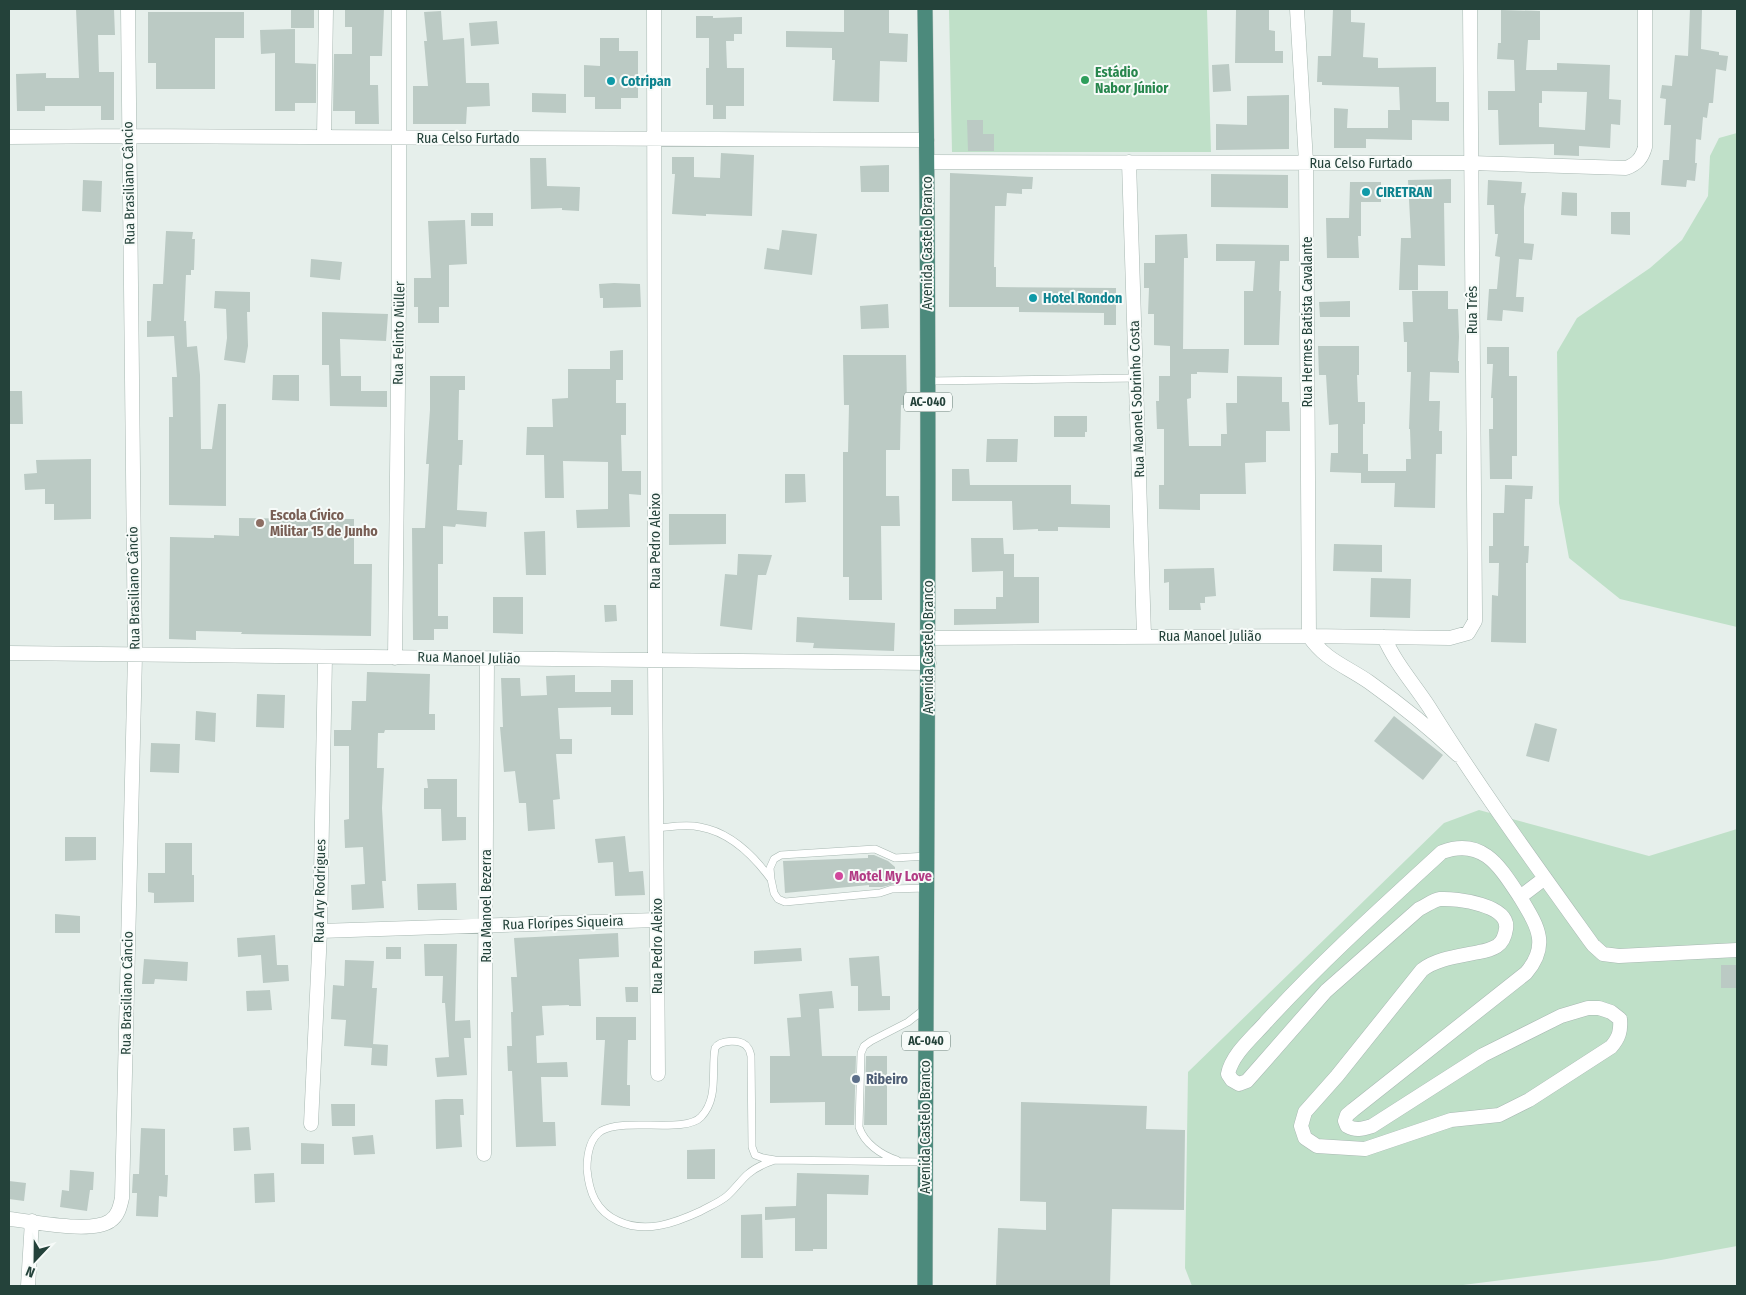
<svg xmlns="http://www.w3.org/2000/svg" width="1746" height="1295" font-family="'Fira Sans Condensed',sans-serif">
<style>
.green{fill:#bfe0c8}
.building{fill:#bbcac4;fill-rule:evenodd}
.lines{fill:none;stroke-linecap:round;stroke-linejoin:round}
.service-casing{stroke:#a8b8b2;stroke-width:8}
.minor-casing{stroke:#a8b8b2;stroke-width:15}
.trunk-casing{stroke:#c2cac8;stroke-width:16}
.service{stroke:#fff;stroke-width:7}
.minor{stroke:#fff;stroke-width:14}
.trunk{stroke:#4c8a7c;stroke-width:15}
.leisure-dot{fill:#2e9e5b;stroke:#f7fbf9;stroke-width:2}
.culture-dot{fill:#0f9aa8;stroke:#f7fbf9;stroke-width:2}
.education-dot{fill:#8d6e63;stroke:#f7fbf9;stroke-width:2}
.hotel-dot{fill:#d1479c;stroke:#f7fbf9;stroke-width:2}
.service-dot{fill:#5c6f8a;stroke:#f7fbf9;stroke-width:2}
.labels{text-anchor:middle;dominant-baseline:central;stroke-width:4;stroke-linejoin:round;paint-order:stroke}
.shield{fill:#f7fbf9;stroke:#637a73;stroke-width:1}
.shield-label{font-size:12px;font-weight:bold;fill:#24423a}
.leisure-label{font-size:14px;font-weight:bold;fill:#27864d;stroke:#f7fbf9;text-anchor:start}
.culture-label{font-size:14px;font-weight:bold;fill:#0d838f;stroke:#f7fbf9;text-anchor:start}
.street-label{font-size:14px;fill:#24423a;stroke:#f7fbf9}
.education-label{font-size:14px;font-weight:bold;fill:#785e54;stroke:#f7fbf9;text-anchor:start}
.hotel-label{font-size:14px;font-weight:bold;fill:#b23c85;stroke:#f7fbf9;text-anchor:start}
.service-label{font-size:14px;font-weight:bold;fill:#4e5e75;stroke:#f7fbf9;text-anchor:start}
</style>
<rect width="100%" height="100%" fill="#e6efeb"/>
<!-- green -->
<path class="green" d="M949,9h258l4,143h-259z
M1737,133v494l-117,-28 -51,-41 -10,-55 -2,-151 20,-34 73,-50 32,-28 26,-44 2,-40 9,-18z
M1479,810l170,46 88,-27v417l-76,14 -206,26h-263l-7,-18 3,-196 256,-249z"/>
<!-- building -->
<path class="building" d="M76,9h38l1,26h-17l1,37h15v48h-13v-14h-56v5h-28l-1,-37 30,-1v5h33z
M300,9h14v19h-23v-18h9z
M345,9h39l-2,47h-12v29h8l1,39h-24v-13h-22l1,-57h18v-27h-7z
M844,9h45v24l19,1 -1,28 -27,-1 -1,41 -46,-1 2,-41h-3v-12l-46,-1v-16l58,1z
M1333,9h18v13l14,1 -2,34 15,1v10l58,-1v35h13v19l-37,-1v20l-46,-1v9h-32v-40l14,1 -1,19h41v-18h12l-1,-23 -77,-2v-3h-5l1,-26h13z
M1690,9h12l-1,40 18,3v3l9,1 -2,15 -10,-2 -3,34h-4l-2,15 -4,-1 -2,23 -5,-1 -1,24h2l-2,18 -8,-1 -1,7 -25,-2 2,-25h6l2,-35h-7l2,-26 -6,-1 2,-13 10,1 3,-31 13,1z
M1236,10h33v20l6,1v20h8v12h-48z
M1501,10l39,1v29h-12l-2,30h31v-7l53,2 -1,34 12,1 -1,25 -9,-1 -1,24 -31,-2v10l-25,-1v-11l-55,1 -1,-35h-10v-19h27l-1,-31 -17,-1 1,-16h3zM1542,91l45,1 -2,38 -46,-3v-24h3z
M441,11l2,29 21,-2 2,45h23l1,23 -23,1 -1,17h-53v-38h15l-4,-45h3l-3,-29z
M148,12h96v26h-29v51h-59v-26h-8z
M696,16h17v2l29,-1v17h-8v7h-8l1,27h17v38h-18v13h-13v-14h-7v-37h3v-30h-13z
M497,21l2,23 -28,2 -2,-23z
M295,29v34l21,1v39h-21v8h-20v-58l-14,1 -1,-24z
M600,38h19v13h19v47h-17v11h-26v-12h-11v-32l16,1z
M1229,64l2,27 -18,1 -1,-27z
M532,93l34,1v19l-34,-1z
M1289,95v54l-73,1v-26l31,1v-29z
M967,120h16v14h11v17h-26z
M721,153l33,2 -2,61 -46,-2v2l-34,-2 3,-40h-3v-17h22v20l26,1z
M530,158h16l1,28 33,1 -1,24 -17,-1v-2l-31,1z
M889,165v27h-28l-1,-26z
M950,173l83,4 -1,12h-10v5l-15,-1 -1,13h-11l-1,61h2v20l120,1v37h-12v-12l-85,-1v-5h-70z
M1211,174l77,1v33l-77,-1z
M1451,179v24h-7l1,63 -27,-1v25h-19l2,-52h10l-3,-58z
M83,180l19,1 -1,31 -19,-1z
M1488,180l34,2 -1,11h5l-2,14v36l10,1 -2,16 -13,-1 -3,38h8l-1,15 -20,-2 -1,11 -15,-1 2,-31h8l3,-32 -5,-1 3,-22h-3l-1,-29h-7z
M1350,182h31v20h-20v34h-3l1,22h-32l-1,-40h23z
M1562,192l15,1v23l-16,-1z
M1611,212h19v23l-19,-1z
M471,213h22v13h-22z
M465,220l2,44 -18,1v42h-10v16h-21v-16h-4v-29h17l-3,-57z
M782,230l35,4 -5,41 -48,-6 3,-21 12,2z
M166,231l27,1 -1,7h3l-1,31h-3v5h-5l-2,46h2l1,26 10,-1 3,29 1,74h11l6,-45h8v102l-57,-1v-88h4l-1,-40h5l-3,-41 -27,1v-16h4l2,-37h10z
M1187,234l1,24h-4l-1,91h46l-1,24 -31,-1v2h-6v24l-4,1 2,47h32v-12h6l-1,-31h11v-27l45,1v25h7l1,29h-24v31l-21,1 1,31h-46v16l-41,-1v-24h5v-56h-7l-1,-28h3v-25h11v-30l-16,-1v-31h-6l1,-26h-5v-25h11v-28z
M1216,244l73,1v16h-9l-1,30h2l-2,54h-35v-54h9l2,-30h-39z
M311,259l31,3 -2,18 -30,-3z
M614,283l26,1 1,23 -38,1v-10h-3l-1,-14z
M215,291l35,1v20h-3l1,34 -3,17 -21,-3 3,-22 -1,-29 -12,-1z
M1412,291h36v18h10l1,28 -1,24h1v12l-29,-1 -1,29h11l-1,30h3v23h-6l-1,54 -41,-1 1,-24h-34v-10l-31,-1 1,-19h7v-29l-9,1 -3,-50h-7l-1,-29h41v29h-2l1,27h7v22h-2v30h5v17h38v-12h5l-1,-30h-1l2,-57h-4v-30h-3l-1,-20h10z
M1350,301v16h-30l-1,-15z
M888,304l1,24 -28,1 -1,-23z
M322,312l66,2 -2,27 -46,-2 1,37h20v15h26v16l-57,-1 -1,-41h-7z
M1487,347h22v29h8v80h-5v23h-22l-1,-50h4v-31h-2l2,-34h-6z
M623,350v30h-7v23h10v32h-5l1,36h19v24l-12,-1 1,33 -53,1 -1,-18 32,-1v-47l-45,-1 1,37h-19l-1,-43h-18l1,-28h26l-1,-28 16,-1v-29h42v-18z
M843,355h63l1,50h-6l-1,45h-14v46h13l1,30h-19l1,74h-33v-23h-6v-125h5l1,-47h-5z
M273,375h26v26l-27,-1z
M430,376h35v14h-6l-1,50h5l-1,25h-3l-2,45 30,2 -1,15 -30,-3 -1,3 -12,-1v38h-5v52h10v13h-14v11h-21l-1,-112h13l4,-64h-3l4,-54z
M9,391h13l1,33h-14z
M1054,416h33v16h-2v5h-31z
M987,439h31l-1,23h-31z
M91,459v60l-37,1v-16h-9v-15l-20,1 -1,-16 13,-1 -1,-13z
M952,469h17l1,16h101v19l39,1v23l-52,-1v4h-20v-2l-25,1 -1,-29h-60z
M785,474h20l1,28 -21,1z
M1505,485l28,1 -1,13h-7l-1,47h5l-1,17h-2v80l-35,-1 1,-47 6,1 1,-33h-10v-17h4v-33h11z
M669,514h57v30l-57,1z
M239,518l115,1v45h18l-1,72 -130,-2 1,-2 -46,-1v9l-27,-1 1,-102 44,1v-3l25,1z
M545,531l1,44h-20l-2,-43z
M971,538h32l1,16h10v23h25v46l-85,2v-16h42v-12h7v-26l-31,1z
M1334,544l48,1v27l-49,-1z
M738,554l34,1 -6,20h-8l-6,55 -32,-4 5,-52 12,1z
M1214,568l2,28 -11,1v6h-5l1,7h-32v-28l-5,1v-14z
M1371,578l40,1 -1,39 -40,-1z
M493,597h30v37l-30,-1z
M604,605h12l1,16 -12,1z
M797,617l98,6 -1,28 -81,-3 1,-5 -18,-1z
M367,672l63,2 -1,40h6v16h-50l-1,3h-6l-1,35h7l-2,40 4,73h-4l2,27 -32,2 -1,-25 14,-1 -2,-37 -18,1 -1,-28 5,-1v-73h-15v-16h17l1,-29h14z
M575,675v17h36v-12h22v35h-22v-8l-53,1 2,31h12v15h-16l4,45 -7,1 2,29 -27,2 -2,-28h-7l-4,-32 -11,1 -4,-45h3l-2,-49h19l1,18 26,-1 -1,-19z
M257,694l28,1 -1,33 -28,-1z
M196,711l20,2 -1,29 -20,-2z
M1394,716l49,39 -20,25 -49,-39z
M1535,723l22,6 -8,33 -23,-6z
M151,743l29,1 -1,29 -29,-1z
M427,779h30v38h9v23l-24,1 -1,-32h-17v-21h4z
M625,836l4,36 14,-1 2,24 -30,1 -2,-34 -15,1 -3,-24z
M65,837h31v23l-31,1z
M165,843h27v32h2v27l-40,1v-10l-6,-1v-19h17z
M868,855h6l14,6 7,6v17l-13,3h-13v-2l-84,8 -2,-32 85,-3z
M456,883l1,27h-39l-1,-26z
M55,914l25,2v17h-25z
M618,933l1,24 -40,2 2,47h-12v-1l-27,1 2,29 -8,1 1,27 30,-1 1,15h-27l2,45h12l1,24 -40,1 -4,-76h-4l-1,-25h5l-1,-34h2l-2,-35h6l-3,-39z
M275,935l2,30h11l1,16 -26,2 -2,-28 -23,2 -1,-19z
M424,944h33l-2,77 15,-1 1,18h-7l3,37 -30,2 -2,-19 14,-1 -4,-54h-3l1,-27h-18z
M386,947h15v12h-15z
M801,948l1,13 -48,3v-13z
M879,956l3,40h8v14l-32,1v-25h-7l-2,-28z
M144,959l44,3 -1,19 -32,-2 -1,5h-12z
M345,960l29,1 -2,27h5l-4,56 15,1 -1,21 -16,-1 1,-17 -28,-2 2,-26 -15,-1 2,-34 11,1z
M1721,965h16v23h-16z
M625,987h13v15h-12z
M270,990l2,20 -25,1 -1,-20z
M832,991l2,17 -15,1 3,47h34l-2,69h-29v-23l-55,1v-47h20l-3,-38 14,-1 -2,-23z
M596,1017h40v23h-8l-1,45h3v21l-29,-1 4,-65h-9z
M866,1056h21v69h-23z
M444,1099h19l1,16h-4l2,32 -26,2 -1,-49z
M1021,1102l126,4 -1,23 39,1 -1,80 -72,-1 -2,77h-114l2,-58 48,2v-28l-26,-1z
M331,1104h24v22h-23z
M249,1127l2,23 -17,1 -1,-23z
M141,1128l24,1v46h3l-1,22 -8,-1 -1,21 -22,-1 1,-23h-5l1,-19h6z
M373,1135l2,19 -21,1 -2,-18z
M301,1143l23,1v20h-23z
M715,1149v30h-28v-29z
M70,1170l24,2 -1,18h-3l-3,21 -27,-4 2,-17 7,1z
M274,1173l1,29 -20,1 -1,-29z
M797,1173l72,2 -1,20 -41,-1v55h-14v2h-18v-33l-30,2v-13l31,-1z
M9,1181l17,2 -2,18 -15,-2z
M762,1214l1,44h-22v-43z"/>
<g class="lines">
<defs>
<path id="service" d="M928,381l208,-3
M657,828c13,-1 29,-4 43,-1 29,5 53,28 70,51
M926,888l-34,1 -12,4 -95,9 -7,-3 -4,-6 -3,-14 -1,-11 4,-9 7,-4 94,-6 20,9 31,-2
M775,1160c-9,3 -19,7 -27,14 -7,6 -13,15 -21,22 -7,6 -17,10 -26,15 -26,12 -55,23 -83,10 -22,-10 -29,-29 -31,-52 0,-13 2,-30 14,-38 23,-14 84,3 100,-14 18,-19 10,-46 14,-69 5,-8 27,-10 33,0 2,2 2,5 3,8l1,91 3,8 8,3 12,2 150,2
M897,1160c-16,-5 -33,-17 -38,-33l2,-74 3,-7 7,-5 37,-19 18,-14"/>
<path id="minor" d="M654,9l1,651 3,414
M1297,9l9,153 3,474c16,24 37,30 60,46 31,22 61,46 89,73
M9,137l119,-1 799,4
M324,137l2,-128
M927,162l544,1 155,5c11,-4 16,-10 19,-21v-138
M1129,162l15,474
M1384,637c11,26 30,47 45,70 51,82 108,160 164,238l10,9 16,2 118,-6
M929,638l380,-2 141,2 18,-5 7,-12v-9l-5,-603
M9,653l920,10
M395,658l4,-365v-284
M1520,897c-20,-30 -37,-60 -78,-45 -60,55 -121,110 -176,170 -13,15 -34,32 -38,52l4,6 7,4 8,-3 79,-90 93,-82c7,-3 14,-9 21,-10 17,-1 70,6 66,30 -1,7 -3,13 -9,17 -5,3 -12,5 -18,6 -18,4 -42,6 -57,18l-85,106 -32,36 -4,14 4,12 12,8 48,3 86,-29 48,-5 30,-15 82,-53c8,-9 10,-16 9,-28l-9,-7 -12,-4h-11l-27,8 -78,39 -111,71c-10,3 -16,5 -25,0l-2,-5 2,-6 6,-5 173,-137c25,-29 10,-49 -6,-76l25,-19
M320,931l337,-11
M311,1124l9,-193 5,-274
M484,1154l3,-495
M9,1219c23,2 82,15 101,2 8,-5 10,-14 12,-23l13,-543 -7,-646
M28,1286l4,-65"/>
<path id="trunk" d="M925,9c6,426 1,851 0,1277"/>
</defs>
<!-- service casing -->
<use href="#service" class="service-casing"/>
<!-- minor casing -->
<use href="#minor" class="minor-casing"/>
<!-- trunk casing -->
<use href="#trunk" class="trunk-casing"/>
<!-- service -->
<use href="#service" class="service"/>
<!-- minor -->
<use href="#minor" class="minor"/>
<!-- trunk -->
<use href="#trunk" class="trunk"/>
</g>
<!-- markers -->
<circle class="leisure-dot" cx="1085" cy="80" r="5"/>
<g class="culture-dot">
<circle cx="611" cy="81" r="5"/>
<circle cx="1366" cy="192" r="5"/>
<circle cx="1033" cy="298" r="5"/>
</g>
<circle class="education-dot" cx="260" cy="523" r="5"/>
<circle class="hotel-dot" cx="839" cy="876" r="5"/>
<circle class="service-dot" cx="856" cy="1079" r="5"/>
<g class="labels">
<!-- shield labels -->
<g class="shield">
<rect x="904" y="392.5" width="48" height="19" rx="4"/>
<rect x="902" y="1031.5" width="48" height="19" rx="4"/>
</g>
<g class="shield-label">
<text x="928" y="402">AC-040</text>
<text x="926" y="1041">AC-040</text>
</g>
<!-- leisure labels -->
<g class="leisure-label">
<text x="1095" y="72">Estádio<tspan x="1095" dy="16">Nabor Júnior</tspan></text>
</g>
<!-- culture labels -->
<g class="culture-label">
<text x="621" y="81">Cotripan</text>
<text x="1376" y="192">CIRETRAN</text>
<text x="1043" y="298">Hotel Rondon</text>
</g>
<!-- street labels -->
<g class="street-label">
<text x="468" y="138">Rua Celso Furtado</text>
<text x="1361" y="163">Rua Celso Furtado</text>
<text transform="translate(129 183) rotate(-91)">Rua Brasiliano Câncio</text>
<text transform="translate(927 243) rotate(-90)">Avenida Castelo Branco</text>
<text transform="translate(1472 310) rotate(-90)">Rua Três</text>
<text transform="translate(1307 322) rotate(-90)">Rua Hermes Batista Cavalante</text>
<text transform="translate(399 333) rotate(-89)">Rua Felinto Müller</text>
<text transform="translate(1137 399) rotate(-92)">Rua Maonel Sobrinho Costa</text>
<text transform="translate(655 541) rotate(-90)">Rua Pedro Aleixo</text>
<text transform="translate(134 588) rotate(-91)">Rua Brasiliano Câncio</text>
<text x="1210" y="636">Rua Manoel Julião</text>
<text transform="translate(928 647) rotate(-90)">Avenida Castelo Branco</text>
<text transform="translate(469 658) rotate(1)">Rua Manoel Julião</text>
<text transform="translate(320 891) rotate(-89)">Rua Ary Rodrigues</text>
<text transform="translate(486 906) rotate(-90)">Rua Manoel Bezerra</text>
<text transform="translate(563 923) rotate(-2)">Rua Florípes Siqueira</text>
<text transform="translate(657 946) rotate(-90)">Rua Pedro Aleixo</text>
<text transform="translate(127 993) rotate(-89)">Rua Brasiliano Câncio</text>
<text transform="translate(925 1127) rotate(-90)">Avenida Castelo Branco</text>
</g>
<!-- education labels -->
<g class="education-label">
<text x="270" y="515">Escola Cívico<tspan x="270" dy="16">Militar 15 de Junho</tspan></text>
</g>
<!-- hotel labels -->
<g class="hotel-label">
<text x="849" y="876">Motel My Love</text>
</g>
<!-- service labels -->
<g class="service-label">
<text x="866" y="1079">Ribeiro</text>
</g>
</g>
<!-- border -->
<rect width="1746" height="1295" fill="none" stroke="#24423a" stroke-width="20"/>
<!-- north arrow -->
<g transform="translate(35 1260) rotate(202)" stroke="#f7fbf9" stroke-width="4" paint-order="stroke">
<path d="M0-4L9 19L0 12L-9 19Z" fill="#24423a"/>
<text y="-8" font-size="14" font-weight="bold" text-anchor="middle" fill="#24423a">N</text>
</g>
</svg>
